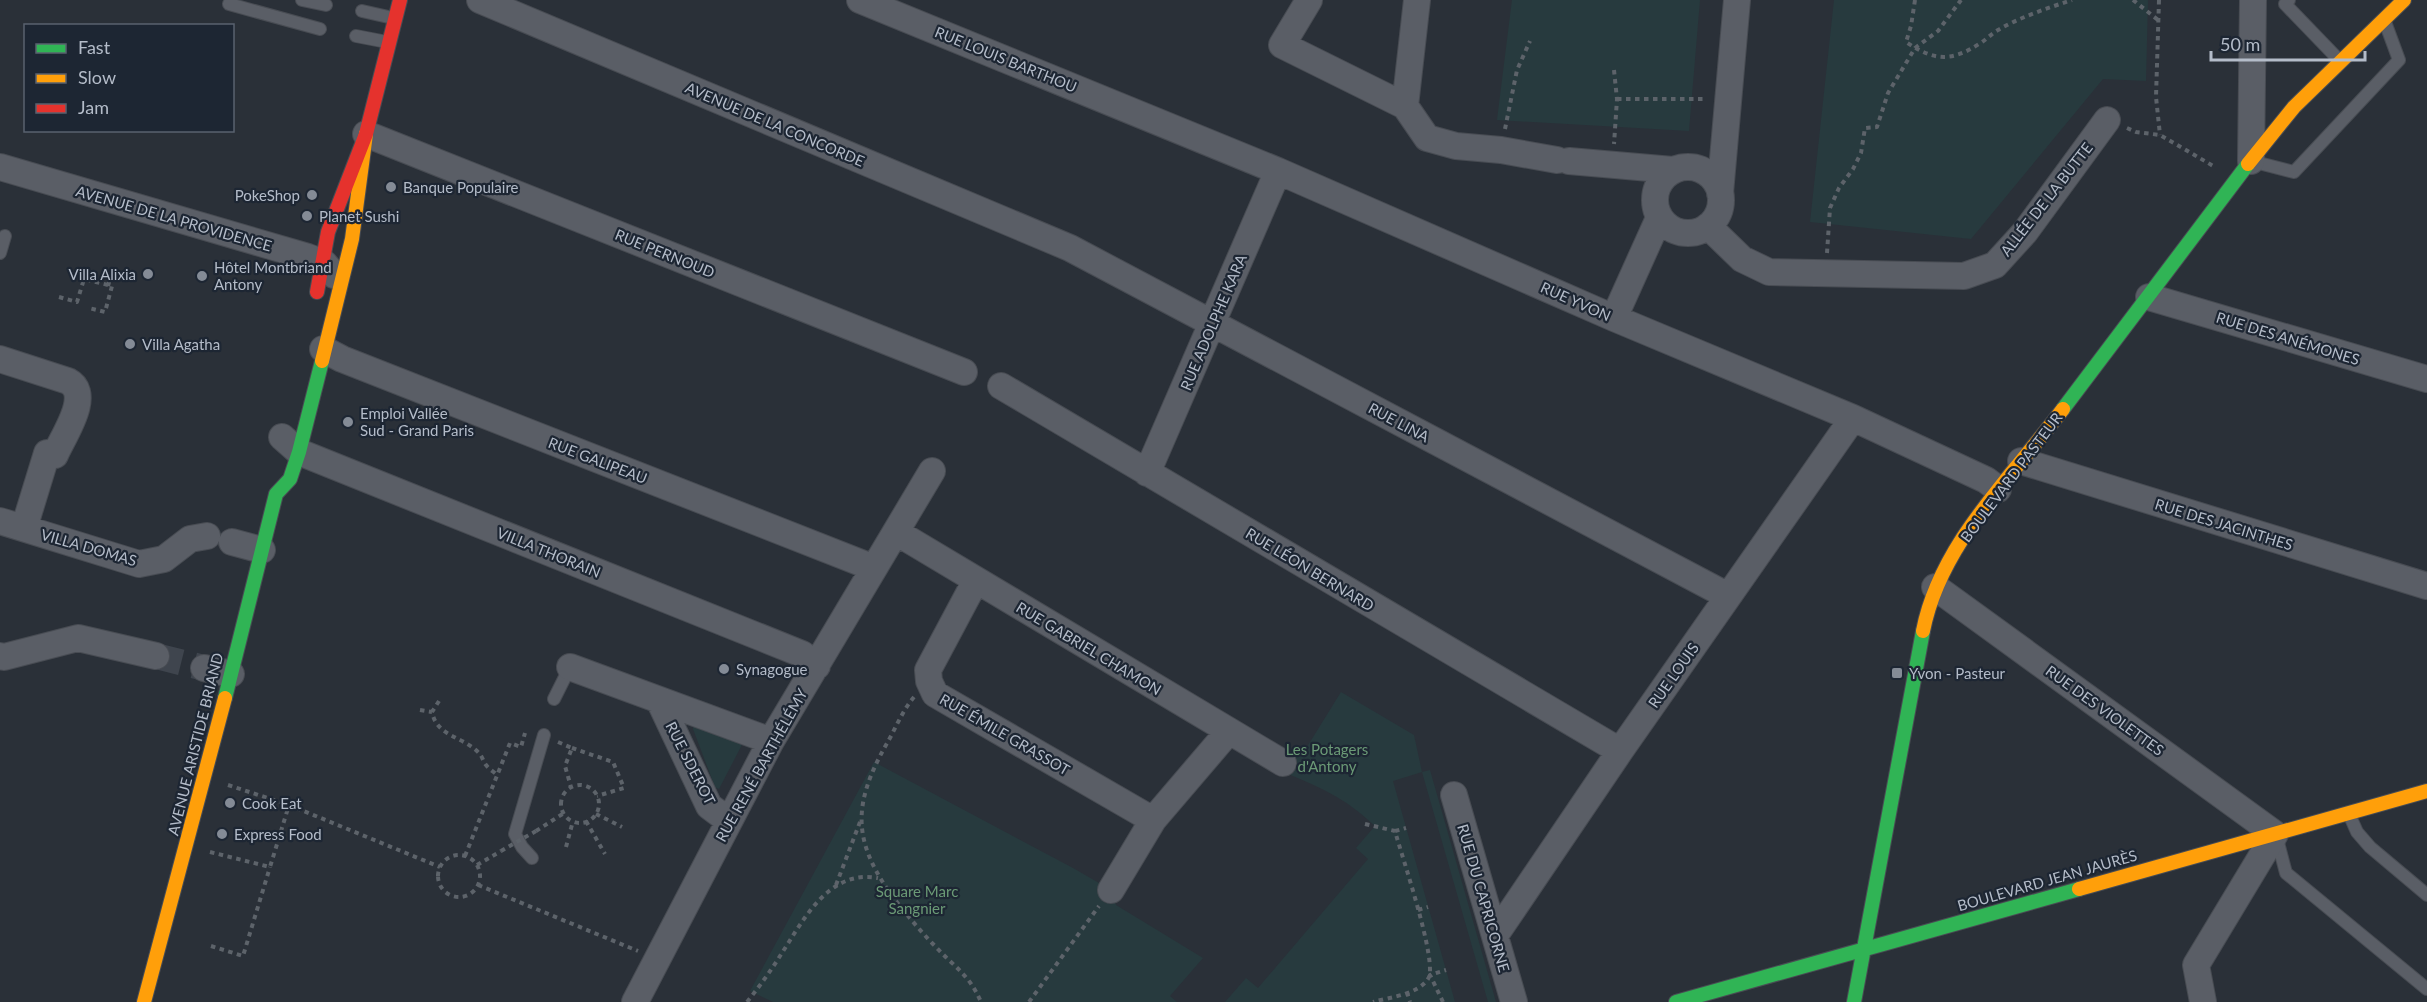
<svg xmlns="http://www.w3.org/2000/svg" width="2427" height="1002" font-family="Lato,sans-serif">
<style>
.green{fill:#273a3e}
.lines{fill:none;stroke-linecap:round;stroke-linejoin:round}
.street-tunnel{stroke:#3f454e;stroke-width:26;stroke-dasharray:26 13;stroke-linecap:butt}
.lane-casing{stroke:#484c53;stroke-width:14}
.street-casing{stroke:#484c53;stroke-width:28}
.fast-casing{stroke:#484c53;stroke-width:16}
.slow-casing{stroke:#484c53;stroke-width:16}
.jam-casing{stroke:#484c53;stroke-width:16}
.path{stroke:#5d636a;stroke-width:4;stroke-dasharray:4.5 4.5;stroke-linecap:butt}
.lane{stroke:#5a5e66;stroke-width:12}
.street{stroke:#5a5e66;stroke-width:26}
.fast{stroke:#30b455;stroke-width:14}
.slow{stroke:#ff9f0a;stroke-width:14}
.jam{stroke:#e5322d;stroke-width:14}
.path-bridge{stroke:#5d636a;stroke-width:4;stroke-dasharray:4.5 4.5;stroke-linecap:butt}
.poi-dot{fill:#848b96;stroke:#1d2633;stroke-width:2}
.labels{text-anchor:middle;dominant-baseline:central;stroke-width:4.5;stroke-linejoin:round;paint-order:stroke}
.street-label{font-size:15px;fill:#b4bcc9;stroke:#1d2633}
.poi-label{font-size:15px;fill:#b4bcc9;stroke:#1d2633;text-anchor:start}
.park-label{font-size:15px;fill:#6b9a76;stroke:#1d2633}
</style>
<rect width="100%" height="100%" fill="#2a3038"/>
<!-- green -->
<path class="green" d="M1512,0h188l-11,131 -192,-11z
M1834,0h314l-2,81 -43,-2 -132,160 -161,-17z
M1341,692l73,43 8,37 8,-2 66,232h-8l-66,-230 -29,9 62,221h-230l21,-24 12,10 110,-129 -12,-11 19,-22c-32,-30 -54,-38 -94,-55l12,-20 9,4z
M694,725l52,12 -27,52 -4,-2 -22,-58z
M874,762l199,106 38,22 5,15 87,53 -33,38 7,6h-404l-23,-11z"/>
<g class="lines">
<!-- street-tunnel -->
<path class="street-tunnel" d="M156,656l48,12"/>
<defs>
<path id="lane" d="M302,0l24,5
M2289,0l-4,4 55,57
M229,4l91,25
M362,11l31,7
M356,36l31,6
M2255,162l39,10 105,-112 -14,-38
M0,253l5,-17
M554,699l16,-32
M2349,814l8,18 13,15 57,48
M2276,835l10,38 141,116
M532,858l-10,-11 -7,-13 29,-99"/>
<path id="street" d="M480,0l590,248 658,348
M860,0l418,171 336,147 239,100 133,62 12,9
M1309,0l-27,45 123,61 22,32 29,8 45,4 56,10
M1405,106l12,-106
M366,134l598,238
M1569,161l104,9
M2251,161l2,-161
M1655 200a33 33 0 1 1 66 0a33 33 0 1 1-66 0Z
M0,167l308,90 16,6 10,12
M1720,193l17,-193
M1708,226l34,33 27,13 195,4 31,-11 30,-33 82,-112
M2149,297l278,82
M1614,318l45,-100
M323,349l19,10 532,209
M0,359l68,22c25,13 -5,55 -13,74l-8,-2 -23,75
M1001,386l619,365
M282,437l17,15 503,202 15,12
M2021,461l406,125
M1147,473l131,-302
M0,521l139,43 25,-5 26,-20 17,-3
M896,532l387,231
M232,542l30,8
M976,580l-48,90 1,11 6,13 218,126
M1935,587l340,247 -79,131 7,37
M0,656l4,1 74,-19 78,18
M570,667l201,74
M204,668l27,6
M659,700l50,106 20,15
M1454,795l60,207
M1111,890l42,-70 76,-89
M1496,934l124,-183 233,-333
M635,1002l136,-261 161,-270"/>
<path id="fast" d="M2063,409l185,-245
M225,698l51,-204 14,-15 9,-27 23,-91
M1676,1002l403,-113
M1854,1002l69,-371"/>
<path id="slow" d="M2248,164l46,-57 110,-107
M322,361l30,-122 14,-105
M1923,631c17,-87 88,-153 140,-222
M2079,889l348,-98
M144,1002l81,-304"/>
<path id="jam" d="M317,292l11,-60 38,-98 34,-134"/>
</defs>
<!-- lane casing -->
<use href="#lane" class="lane-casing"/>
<!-- street casing -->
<use href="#street" class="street-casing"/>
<!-- fast casing -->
<use href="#fast" class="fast-casing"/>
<!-- slow casing -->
<use href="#slow" class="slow-casing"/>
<!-- jam casing -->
<use href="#jam" class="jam-casing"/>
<!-- path -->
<path class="path" d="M1915,0l-4,26 -5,16c28,19 45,20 73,2 7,-4 12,-10 19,-14 22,-13 50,-22 74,-30
M2133,0l25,20
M2159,0l-3,97 4,38
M1614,70l3,29 -3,45
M1617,99h89
M2127,128l9,4 24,3 55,32
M1505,129l12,-59 13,-29
M1827,253l3,-45 9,-20 14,-19 8,-16 4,-25 12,-1 11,-34 27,-45 23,-17 23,-31
M108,286l3,-11
M59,297l18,5 7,-23 28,7 -7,26 -16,-4
M914,697c-12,14 -19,33 -28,48 -35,62 -33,99 10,156 12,15 25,31 39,45 19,21 34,28 46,56
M439,701l-7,11c5,25 31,24 47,41 3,3 4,8 7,12 3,4 8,7 11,10
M420,710l12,2
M558,742l14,6 -7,18 6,21
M572,748l41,14 11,26 -27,8
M228,785l61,20 151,62
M561 804a19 19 0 1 1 38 0a19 19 0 1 1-38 0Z
M596,814l26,13
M586,821l19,33
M1365,824l30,7c6,23 44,133 33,148 -11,16 -38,18 -55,23
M536,831l28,-18
M1395,831l11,-3
M566,847l7,-26
M210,852l60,15 19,-62
M438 876a21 21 0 1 1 42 0a21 21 0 1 1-42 0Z
M465,856l45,-113 11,4 4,-14
M477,865l24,-14
M478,885l160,66
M836,885l24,-63
M1418,910l10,-3
M211,946l32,10 27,-89
M1407,992l3,10
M747,1002c12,-15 23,-30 33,-46 23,-35 48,-87 98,-78
M1029,1002l70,-96
M1443,1002l-13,-27 16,-5"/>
<!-- lane -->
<use href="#lane" class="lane"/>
<!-- street -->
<use href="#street" class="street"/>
<!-- fast -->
<use href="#fast" class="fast"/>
<!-- slow -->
<use href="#slow" class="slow"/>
<!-- jam -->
<use href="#jam" class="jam"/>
<!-- path-bridge -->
<path class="path-bridge" d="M501,851l35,-20"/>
</g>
<!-- markers -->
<g class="poi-dot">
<circle cx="391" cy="187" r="6"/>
<circle cx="312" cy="195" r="6"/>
<circle cx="307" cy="216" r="6"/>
<circle cx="148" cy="274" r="6"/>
<circle cx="202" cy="276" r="6"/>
<circle cx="130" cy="344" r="6"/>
<circle cx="348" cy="422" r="6"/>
<circle cx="724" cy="669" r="6"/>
<rect x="1891" y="667" width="12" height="12" rx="3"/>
<circle cx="230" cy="803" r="6"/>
<circle cx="222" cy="834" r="6"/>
</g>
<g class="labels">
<!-- street labels -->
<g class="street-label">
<text transform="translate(1006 59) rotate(22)">RUE LOUIS BARTHOU</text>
<text transform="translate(775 124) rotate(23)">AVENUE DE LA CONCORDE</text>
<text transform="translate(2046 199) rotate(-52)">ALLÉE DE LA BUTTE</text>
<text transform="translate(174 218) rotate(16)">AVENUE DE LA PROVIDENCE</text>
<text transform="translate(665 253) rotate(22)">RUE PERNOUD</text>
<text transform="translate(1576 301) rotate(24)">RUE YVON</text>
<text transform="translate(1213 322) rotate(-67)">RUE ADOLPHE KARA</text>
<text transform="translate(2288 338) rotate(17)">RUE DES ANÉMONES</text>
<text transform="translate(1399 422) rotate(28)">RUE LINA</text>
<text transform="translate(598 460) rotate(21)">RUE GALIPEAU</text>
<text transform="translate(2011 477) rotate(-53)">BOULEVARD PASTEUR</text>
<text transform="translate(2224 524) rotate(17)">RUE DES JACINTHES</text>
<text transform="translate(89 547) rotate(16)">VILLA DOMAS</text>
<text transform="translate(549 552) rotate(22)">VILLA THORAIN</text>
<text transform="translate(1310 569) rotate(31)">RUE LÉON BERNARD</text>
<text transform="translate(1089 648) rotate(31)">RUE GABRIEL CHAMON</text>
<text transform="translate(1673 675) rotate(-55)">RUE LOUIS</text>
<text transform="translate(2105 710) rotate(36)">RUE DES VIOLETTES</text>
<text transform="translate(1005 734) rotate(30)">RUE ÉMILE GRASSOT</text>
<text transform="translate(195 744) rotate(-76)">AVENUE ARISTIDE BRIAND</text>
<text transform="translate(691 763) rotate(63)">RUE SDEROT</text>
<text transform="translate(761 765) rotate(-61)">RUE RENÉ BARTHÉLÉMY</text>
<text transform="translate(2047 880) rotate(-16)">BOULEVARD JEAN JAURÈS</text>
<text transform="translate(1484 898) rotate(74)">RUE DU CAPRICORNE</text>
</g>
<!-- poi labels -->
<g class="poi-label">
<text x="403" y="187">Banque Populaire</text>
<text x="300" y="195" text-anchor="end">PokeShop</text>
<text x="319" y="216">Planet Sushi</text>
<text x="214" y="267">Hôtel Montbriand<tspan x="214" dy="17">Antony</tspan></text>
<text x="136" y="274" text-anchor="end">Villa Alixia</text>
<text x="142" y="344">Villa Agatha</text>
<text x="360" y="413">Emploi Vallée<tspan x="360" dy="17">Sud - Grand Paris</tspan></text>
<text x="736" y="669">Synagogue</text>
<text x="1909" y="673">Yvon - Pasteur</text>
<text x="242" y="803">Cook Eat</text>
<text x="234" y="834">Express Food</text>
</g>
<!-- park labels -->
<g class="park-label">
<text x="1327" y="749">Les Potagers<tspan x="1327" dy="17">d'Antony</tspan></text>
<text x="917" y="891">Square Marc<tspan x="917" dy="17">Sangnier</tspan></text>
</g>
</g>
<!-- legend -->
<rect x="24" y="24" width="210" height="108" fill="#1d2633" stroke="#59626f" stroke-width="1.5"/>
<rect x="36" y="44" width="30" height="9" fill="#30b455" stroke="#59626f" stroke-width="1.5"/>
<text x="78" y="54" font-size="18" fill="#b4bcc9">Fast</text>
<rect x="36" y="74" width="30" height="9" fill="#ff9f0a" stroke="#59626f" stroke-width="1.5"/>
<text x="78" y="84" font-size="18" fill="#b4bcc9">Slow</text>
<rect x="36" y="104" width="30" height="9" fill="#e5322d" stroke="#59626f" stroke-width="1.5"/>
<text x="78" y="114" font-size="18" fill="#b4bcc9">Jam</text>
<!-- scale -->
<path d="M2211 51v9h154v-9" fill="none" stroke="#b4bcc9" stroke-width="3"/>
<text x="2220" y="51" font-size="18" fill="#b4bcc9" stroke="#1d2633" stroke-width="4.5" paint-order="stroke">50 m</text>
</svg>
